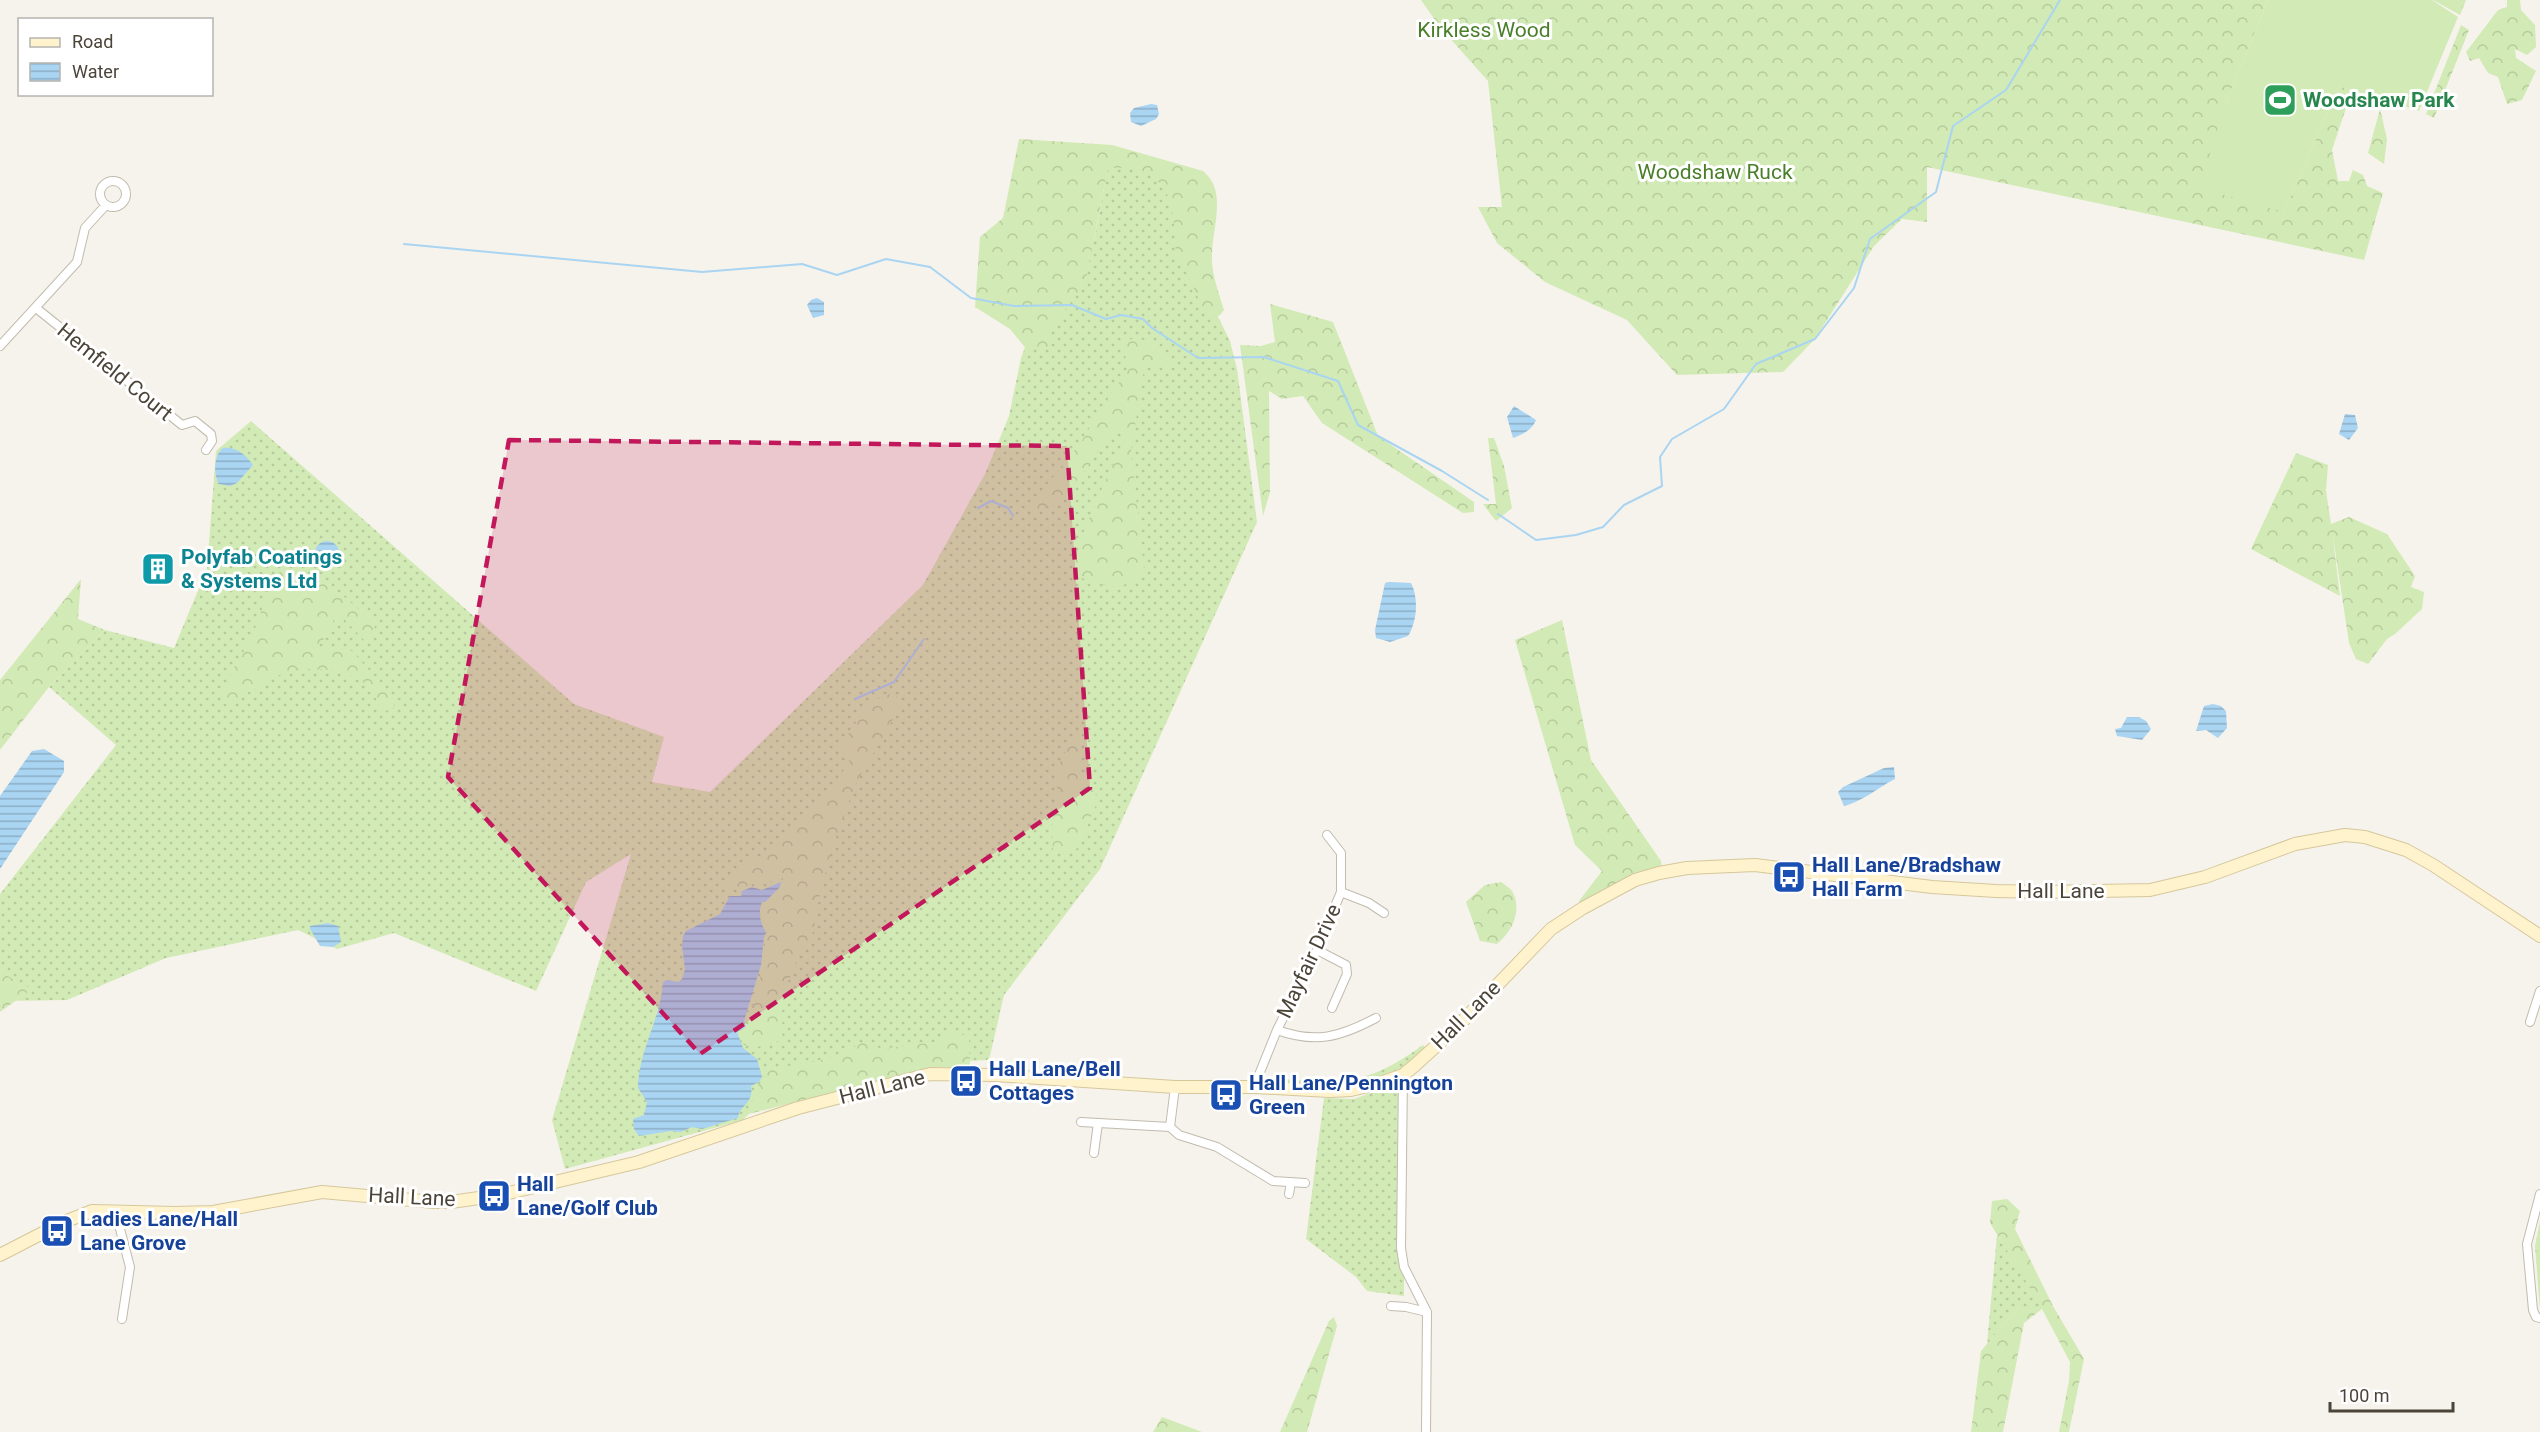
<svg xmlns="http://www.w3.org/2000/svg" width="2540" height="1432" font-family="Roboto,sans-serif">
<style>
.grass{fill:url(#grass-dots)}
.forest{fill:url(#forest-crowns)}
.garden{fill:#d2eab5}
.water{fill:url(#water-rules)}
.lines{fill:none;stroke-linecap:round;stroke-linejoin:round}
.stream{stroke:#a9d4f2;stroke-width:2}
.street-casing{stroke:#c2bbae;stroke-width:10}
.secondary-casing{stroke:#d6c79b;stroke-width:14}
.street{stroke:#fff;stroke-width:8}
.secondary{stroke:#fff3cd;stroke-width:12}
.marked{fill:#c2185b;fill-opacity:0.2;stroke:#c2185b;stroke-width:4.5;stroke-dasharray:12 8;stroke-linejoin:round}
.labels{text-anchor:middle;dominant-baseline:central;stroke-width:6;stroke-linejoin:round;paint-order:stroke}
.park-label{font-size:21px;fill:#4a7f2a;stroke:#fff}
.leisure-label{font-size:21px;font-weight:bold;fill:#27864d;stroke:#fff;text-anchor:start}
.street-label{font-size:21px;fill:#4b4439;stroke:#fff}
.culture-label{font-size:21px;font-weight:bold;fill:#0d838f;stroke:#fff;text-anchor:start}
.transit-label{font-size:21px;font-weight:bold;fill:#164399;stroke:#fff;text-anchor:start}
</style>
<defs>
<pattern id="grass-dots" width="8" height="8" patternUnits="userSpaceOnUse" patternTransform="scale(1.5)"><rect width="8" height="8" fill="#d2eab5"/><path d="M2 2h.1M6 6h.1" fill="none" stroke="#b6ca9c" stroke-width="1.8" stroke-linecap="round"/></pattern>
<pattern id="forest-crowns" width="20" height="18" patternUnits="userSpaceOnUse" patternTransform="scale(1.5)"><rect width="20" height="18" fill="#d2eab5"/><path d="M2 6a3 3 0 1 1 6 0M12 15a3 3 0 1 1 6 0" fill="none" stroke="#b6ca9c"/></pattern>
<pattern id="water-rules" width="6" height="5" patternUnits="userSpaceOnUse" patternTransform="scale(1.5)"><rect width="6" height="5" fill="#a9d4f2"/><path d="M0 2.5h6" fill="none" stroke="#8caec5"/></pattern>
</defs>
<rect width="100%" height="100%" fill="#f6f3ec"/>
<!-- grass -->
<path class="grass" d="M1110,157l93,23 -14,78 41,83 7,28 20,153 -157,347 -96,126 -15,65 -47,2 -179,37 -20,21 -178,49 -13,-49 79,-266 -45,28 -50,109 -142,-58 -57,16 -39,-19 -132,28 -99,42 -67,1v-107l116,-149 -67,-58 56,-57 69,18 33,-79 9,-118 35,-30 323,283 90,33 -12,45 58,10 213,-207 62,-111 24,-58 12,-58 22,-60 51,-58z
M1423,1045l5,5c-10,7 -20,16 -31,21 -40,21 -84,14 -128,12l-2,-5c34,2 75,7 108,-5 17,-7 33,-17 48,-28z
M1398,1083l-1,166 7,29v18l-37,-5 -11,-14 -50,-38 18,-141 30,1z
M2540,1221v89l-5,-64z
M1997,1235l50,73 -30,1 -30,35z"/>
<!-- forest -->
<path class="forest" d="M1421,0h847l-44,107 60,105 55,-126 13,4 -20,60 6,31h11l4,-11 10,5 4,11 16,7 -19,67 -437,-93v55l-25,-3 -28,27 -59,93 -32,33 -106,3 -50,-55 -82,-38 -48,-39 -19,-36h24l-14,-126 -48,-54z
M2433,0h33l-6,15z
M2507,0h13l1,10 14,15 1,22 -9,8 -12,-6 1,9 20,13 -14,29 -15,4 -9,-27 -10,-4 -9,-15 -9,3 -4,-9 32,-42 9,-3z
M2461,25l8,5 -35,88 -8,-4z
M2380,109l7,30 -3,25 -16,-11z
M1019,139l93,6 91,26c25,20 9,57 9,84 -1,18 7,38 12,55l-4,5 -11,4c-13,-19 -16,-43 -33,-61 -2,-52 -2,-93 -68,-90l-23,116 -35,46 1,16 -23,5 -18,-22 -35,-22 5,-70 23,-19z
M1270,304l63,18 45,114 96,66v10l-11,1 -141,-90 -19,-27 -21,3 -13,-8 1,101 -7,24 -23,-171 21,1 14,-4z
M1131,339l16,1 31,26 -6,2c-13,-2 -23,-9 -29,7l-12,77 13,115 -4,13c-8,2 -18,6 -27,6 -8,0 -34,-6 -37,-13 -9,-17 41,-115 49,-136l-10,-7c-20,22 -50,81 -81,80l-3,-6 51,-63 17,-30 29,-41v-7l-8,-19z
M1488,438h6l10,28 8,42 -16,13 -13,-17h13z
M2296,453l32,12 -2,26 5,33 18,-7 38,17 28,42 -4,11 13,5 -2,17 -27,25 -8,5 -19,25 -12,-5 -7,-16 -17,-113 8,66 -89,-47z
M297,569c33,11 54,34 79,56l-11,16 -23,-24 -8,1 -3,12 -16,20 26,-3 11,4 41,46 1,11 -6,3 -7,-3 -8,-15 -10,-11 -24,-12 -42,-1 -12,3 -58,32 -6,-1c3,-25 21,-46 31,-68 10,-20 13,-43 24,-62z
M81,579l-3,40 27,11 -56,57 -49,63v-70z
M1562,620l29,140 70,101 1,7 -40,12 -42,25 -1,-4 23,-30 -27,-26 -60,-205z
M884,694l11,1 6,7 -1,5 -45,78 -23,64 -12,44 -9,50 -13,14 -13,33 -3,15 1,35 -26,7 -13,-2 -4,-7 3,-7 5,-1c2,-23 11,-43 15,-66 2,-11 0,-22 6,-32 -5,-8 -9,-19 -6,-27l8,-5 12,-14v-8l-22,7 -10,-1 -11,5h-11l-2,-5 8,-13 16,-14 13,-1 52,-50 34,-44 -10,-15 22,-34z
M1075,737l5,4 -1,23 2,14 14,13 2,11 -18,45 -12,8 -14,-4 -1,-25 6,-26 -2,-24 3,-12 11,-22z
M1501,882c3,2 9,6 11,9 11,19 0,41 -15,53l-17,-3 -14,-39 19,-17z
M0,972l32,17 -32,23z
M951,1032l18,3 1,34 -34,-2 -20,4 -171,44 8,-16 1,-10 9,-8 3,-11 65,-12 35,-17 15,8 61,-8z
M2007,1199l13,12 -5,18 38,77 31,53 -15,73h-10l10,-51 1,-19 -28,-53 -18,14 -21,109h-32l10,-81 36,-42 24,-3 -51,-83 2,-22z
M1334,1317l3,9 -30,106h-27l49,-111z
M1162,1417l40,15h-49z"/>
<!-- garden -->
<path class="garden" d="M2268,0h164l26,17 -39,94 -80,-25 -55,126 -84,-24 24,-81z"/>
<!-- water -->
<path class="water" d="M1151,104l6,1 2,9 -3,5 -15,7 -10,-4 -1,-9 4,-5z
M817,298l7,4v13l-11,3 -6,-13 4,-5z
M1514,406l22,14c-3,9 -14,15 -23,18l-6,-21z
M2345,414l10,1 3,13 -9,12 -10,-6z
M223,448c13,-2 23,7 30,17l-16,18 -7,3 -11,-2c-6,-9 -5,-30 4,-36z
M315 553a12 12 0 1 1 24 0a12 12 0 1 1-24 0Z
M1389,582l22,1c8,15 6,39 -3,53l-18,6 -14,-4 -1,-8 10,-47z
M2213,704l8,2 5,5 1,17 -9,10 -12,-8 -10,1 8,-25z
M2139,717l7,4 5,8 -9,11 -25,-4 -2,-7 6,-1 6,-11z
M44,749l20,12v11l-64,97v-73l32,-45z
M1894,767l1,12c-18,9 -33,23 -51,27l-6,-14 5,-5 41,-19z
M781,882l-1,5 -15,15h-3c-4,10 -2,22 4,30l-2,5 -3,28 -17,56 2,6 -9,5 6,16 14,11 5,18 -3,5 -8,4c3,18 -11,18 -13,32l-36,11 -10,-2 -11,5 -10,-1 -32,5 -5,-7 -1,-10 11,-4 3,-13 -9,-14c0,-37 23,-69 25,-106l4,-2 12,2 3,-3 3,-10 -3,-23 1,-10 3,-5 34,-17 10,-18h11l1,-5 10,-4 10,3z
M328,923l10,3 3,16 -8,5 -13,-1 -10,-17v-3z"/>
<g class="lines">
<!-- stream -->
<path class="stream" d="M404,244l298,28 100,-8 35,11 49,-16 44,8 41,31 43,8 58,-1 34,14 15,-4 22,4 9,9 46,30 66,-1 74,24 20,44 84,46 46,29
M978,508l13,-7 17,7 5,8
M1498,514l38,26 40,-5 27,-8 21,-22 38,-19 -2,-29 12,-18 52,-30 32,-45 59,-25 39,-51 16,-49 66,-47 17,-66 53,-36 54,-90
M855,699l39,-17 30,-43"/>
<defs>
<path id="street" d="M100 194a13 13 0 1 1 26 0a13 13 0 1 1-26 0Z
M36,308l146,117 13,-4 16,13 1,7 -6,9
M0,346l77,-84 8,-34 21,-23
M1341,892l28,11 15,10
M1317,950l29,15 1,9 -15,34
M2530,1022l10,-31
M1277,1030c39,14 63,7 99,-12
M1403,1075l-2,173 3,19 23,45 -1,120
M1254,1087l23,-57 40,-80 24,-58v-39l-14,-18
M1081,1122l89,5 9,8 38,12 56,34 32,2
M1170,1127l5,-40
M1094,1153l4,-30
M1289,1194l2,-12
M2540,1194l-13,50 6,66 3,7 4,1
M115,1210l15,57 -8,52
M1391,1306l15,1 21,5"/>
<path id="secondary" d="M0,1255l64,-33 28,-11 83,2 38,-1 109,-20 112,10h17l49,-7 139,-33 159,-54 132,-34 65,1 180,12h79l76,4 21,-1 26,-6 26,-9 11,-9 43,-39 94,-98 32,-21 52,-28 24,-7 28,-5 68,-3 177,22 64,4 45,1 109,-2 55,-13 90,-33 50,-9 20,2 41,13 27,15 107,71"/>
</defs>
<!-- street casing -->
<use href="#street" class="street-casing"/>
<!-- secondary casing -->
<use href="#secondary" class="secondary-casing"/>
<!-- street -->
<use href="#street" class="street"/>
<!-- secondary -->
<use href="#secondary" class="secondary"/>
</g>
<!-- marked area -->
<path class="marked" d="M509,440l558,6 23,342 -390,266 -252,-277z"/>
<!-- icons -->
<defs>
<symbol id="stadium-square" viewBox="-11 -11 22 22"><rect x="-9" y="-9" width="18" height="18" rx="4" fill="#2e9e5b" stroke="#fff"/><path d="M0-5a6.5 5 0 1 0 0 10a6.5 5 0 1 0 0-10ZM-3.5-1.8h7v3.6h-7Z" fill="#fff"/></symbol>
<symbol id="building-square" viewBox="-11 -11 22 22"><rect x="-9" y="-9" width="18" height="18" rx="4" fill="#0f9aa8" stroke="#fff"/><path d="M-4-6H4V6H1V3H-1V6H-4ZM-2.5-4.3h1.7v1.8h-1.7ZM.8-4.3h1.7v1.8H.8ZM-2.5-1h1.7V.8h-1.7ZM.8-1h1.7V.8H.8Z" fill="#fff"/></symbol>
<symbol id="bus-square" viewBox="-11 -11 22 22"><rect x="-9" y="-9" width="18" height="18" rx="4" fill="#1a4fb4" stroke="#fff"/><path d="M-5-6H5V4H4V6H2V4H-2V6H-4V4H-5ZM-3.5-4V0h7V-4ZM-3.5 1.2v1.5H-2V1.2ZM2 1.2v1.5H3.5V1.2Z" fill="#fff"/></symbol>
</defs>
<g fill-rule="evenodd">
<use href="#stadium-square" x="2261" y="81" width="38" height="38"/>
<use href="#building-square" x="139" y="550" width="38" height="38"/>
<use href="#bus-square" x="1770" y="858" width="38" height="38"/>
<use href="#bus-square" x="947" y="1062" width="38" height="38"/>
<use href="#bus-square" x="1207" y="1076" width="38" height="38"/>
<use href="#bus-square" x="475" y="1177" width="38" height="38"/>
<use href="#bus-square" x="38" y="1212" width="38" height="38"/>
</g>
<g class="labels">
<!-- park labels -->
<g class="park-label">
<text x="1484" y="30">Kirkless Wood</text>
<text x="1715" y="172">Woodshaw Ruck</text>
</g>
<!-- leisure labels -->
<g class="leisure-label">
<text x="2303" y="100">Woodshaw Park</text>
</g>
<!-- street labels -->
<g class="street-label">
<text transform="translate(115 372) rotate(39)">Hemfield Court</text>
<text x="2061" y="891">Hall Lane</text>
<text transform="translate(1309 961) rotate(-65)">Mayfair Drive</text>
<text transform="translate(1466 1015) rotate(-45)">Hall Lane</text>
<text transform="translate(882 1087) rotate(-14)">Hall Lane</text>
<text transform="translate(412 1197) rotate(3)">Hall Lane</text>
</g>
<!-- culture labels -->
<g class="culture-label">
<text x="181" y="557">Polyfab Coatings<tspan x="181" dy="24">&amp; Systems Ltd</tspan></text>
</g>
<!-- transit labels -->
<g class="transit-label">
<text x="1812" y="865">Hall Lane/Bradshaw<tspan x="1812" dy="24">Hall Farm</tspan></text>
<text x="989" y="1069">Hall Lane/Bell<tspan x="989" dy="24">Cottages</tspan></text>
<text x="1249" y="1083">Hall Lane/Pennington<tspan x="1249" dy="24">Green</tspan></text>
<text x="517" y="1184">Hall<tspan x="517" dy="24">Lane/Golf Club</tspan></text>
<text x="80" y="1219">Ladies Lane/Hall<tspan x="80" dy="24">Lane Grove</tspan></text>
</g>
</g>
<!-- legend -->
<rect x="18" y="18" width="195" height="78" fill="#ffffff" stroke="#b7b4b0" stroke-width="1.5"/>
<rect x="30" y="38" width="30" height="9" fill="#fff3cd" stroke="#b7b4b0" stroke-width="1.5"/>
<text x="72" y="48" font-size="18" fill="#4b4439">Road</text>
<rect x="30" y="63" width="30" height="18" fill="url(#water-rules)" stroke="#b7b4b0" stroke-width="1.5"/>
<text x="72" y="78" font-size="18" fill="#4b4439">Water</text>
<!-- scale -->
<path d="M2330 1402v9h123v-9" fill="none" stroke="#4b4439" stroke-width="3"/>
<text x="2339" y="1402" font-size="18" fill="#4b4439" stroke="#ffffff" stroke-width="4.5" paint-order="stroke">100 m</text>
</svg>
